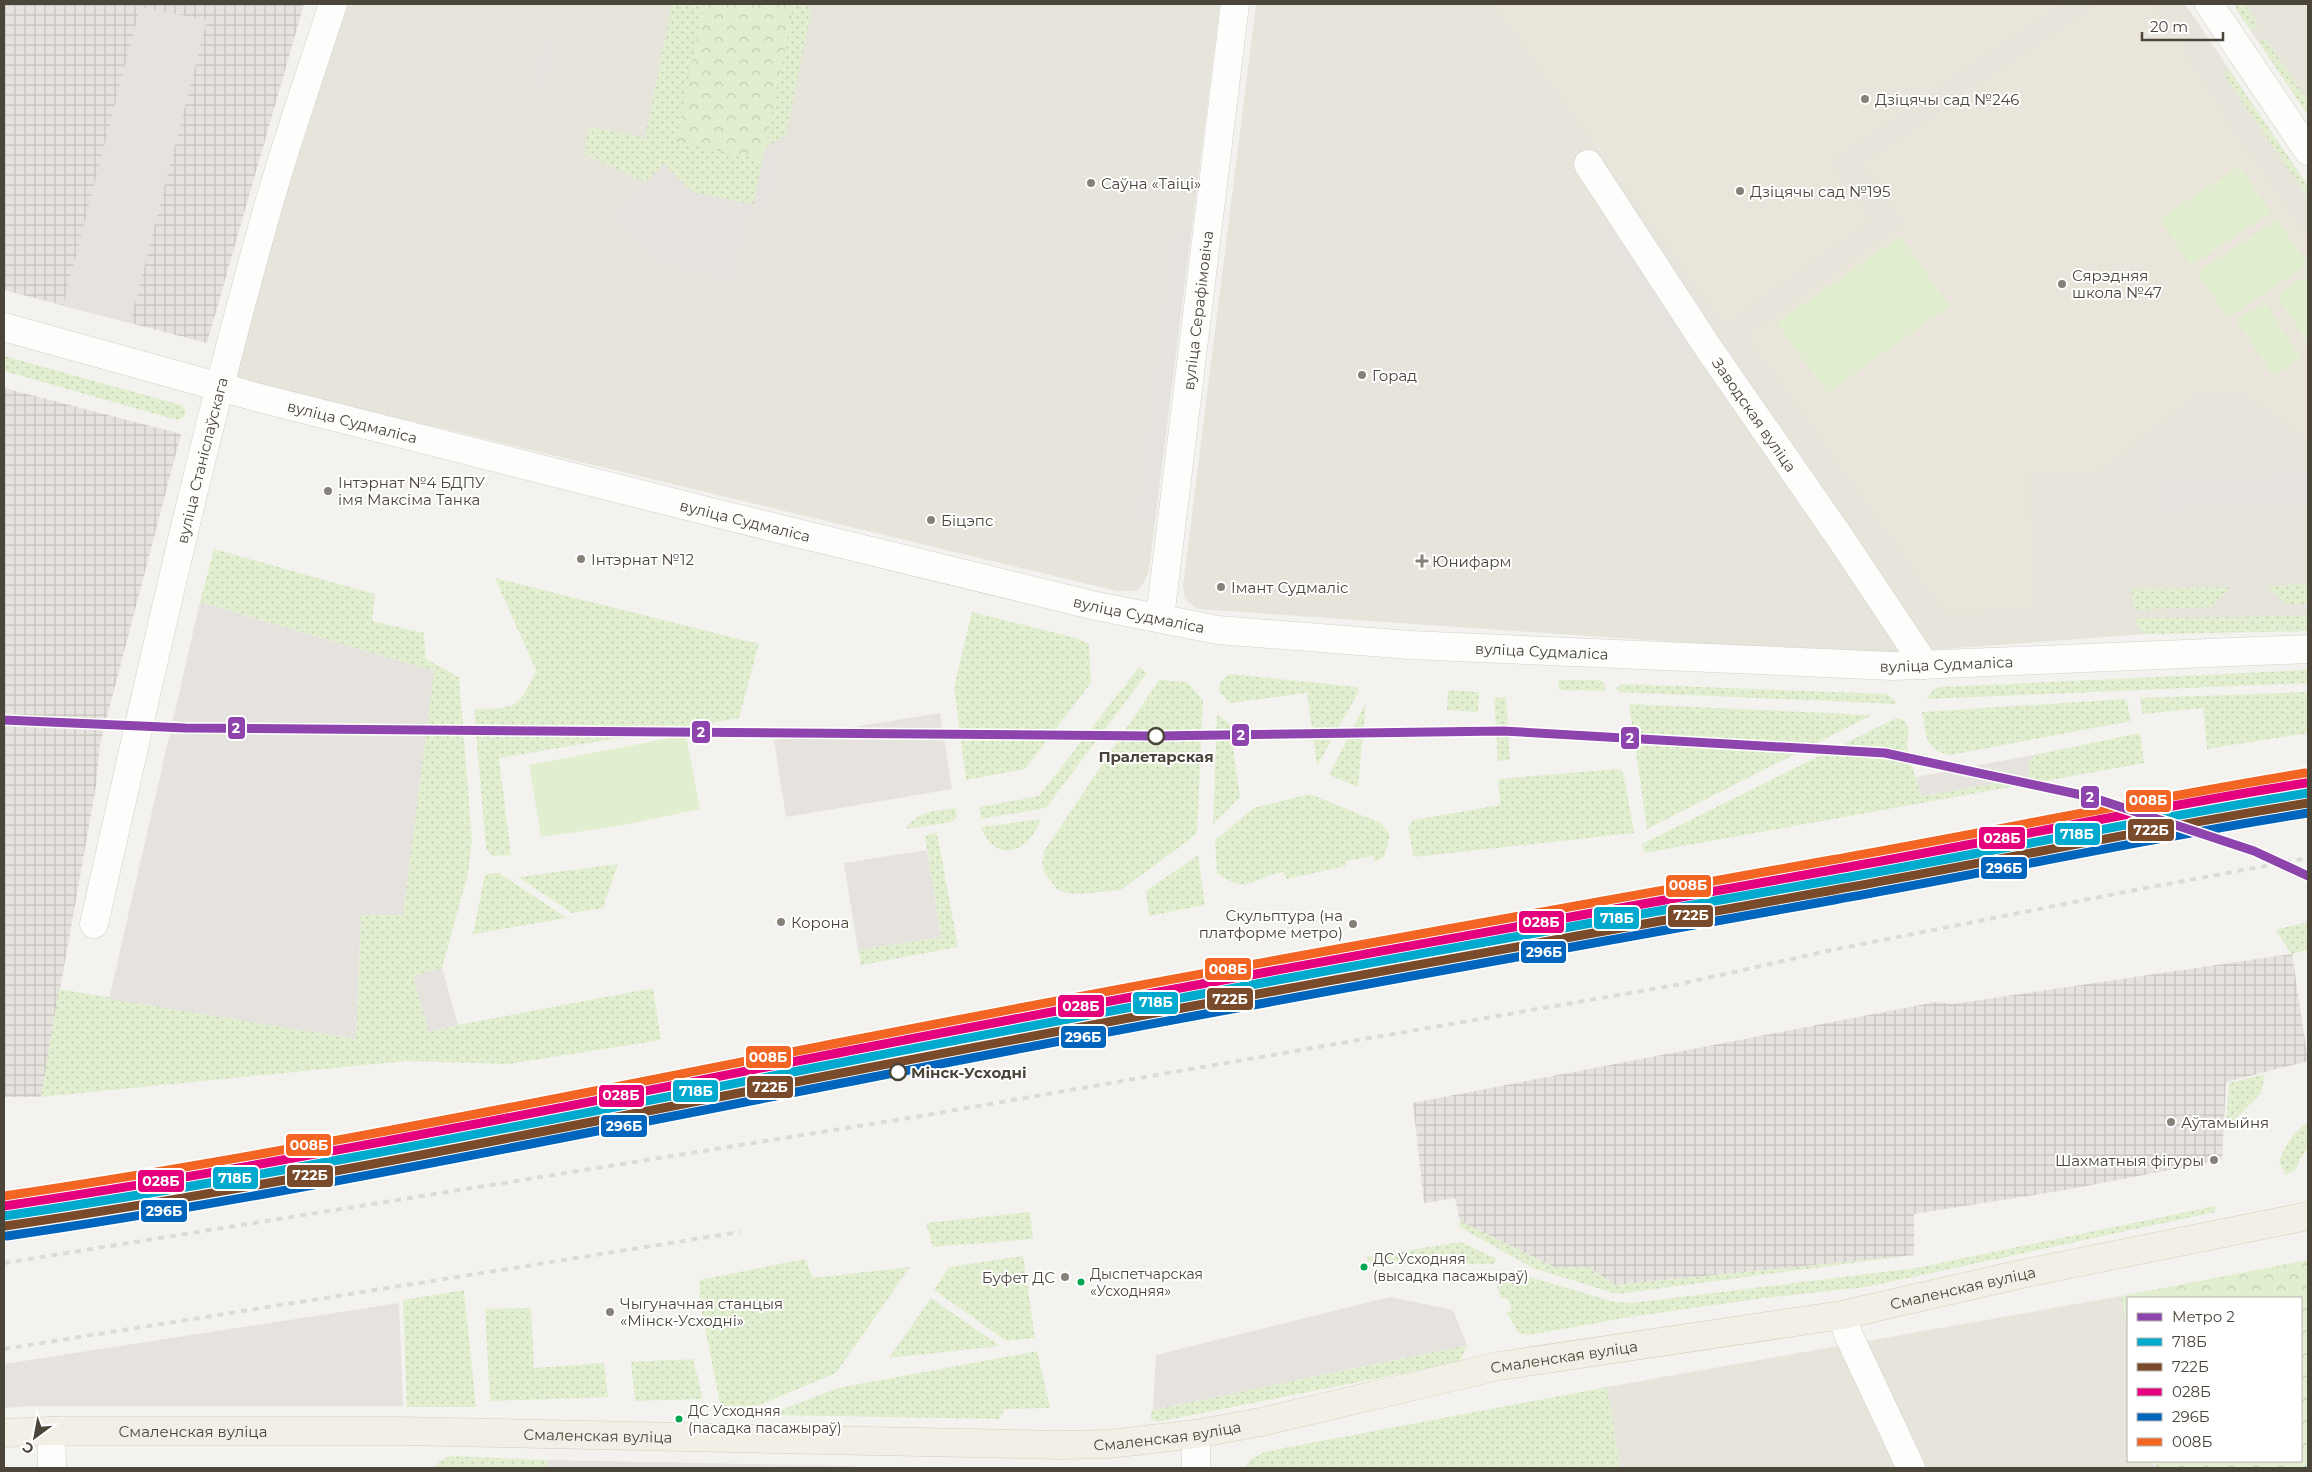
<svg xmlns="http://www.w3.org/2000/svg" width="2312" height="1472" font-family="Montserrat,sans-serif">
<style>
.residential{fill:#e7e4dc}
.industrial{fill:url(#industrial-grid)}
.education{fill:#eae5da}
.grass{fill:url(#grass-dots)}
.forest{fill:url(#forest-crowns)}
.garden{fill:#e1eecf}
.parking{fill:#e6e3df}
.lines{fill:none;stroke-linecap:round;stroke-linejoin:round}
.minor-casing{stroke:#d2d0cb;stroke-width:29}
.major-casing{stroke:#d6cebb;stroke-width:29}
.minor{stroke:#fdfdfc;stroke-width:28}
.major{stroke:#f2efe6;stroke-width:28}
.rail{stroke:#dbdbda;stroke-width:4;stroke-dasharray:6 6;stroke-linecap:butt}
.rail-1-casing{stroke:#fff;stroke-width:12}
.rail-2-casing{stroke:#fff;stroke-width:12}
.rail-3-casing{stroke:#fff;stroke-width:12}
.rail-4-casing{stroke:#fff;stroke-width:12}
.rail-5-casing{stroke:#fff;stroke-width:12}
.rail-1{stroke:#00a9ce;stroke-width:9}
.rail-2{stroke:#7a4b2a;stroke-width:9}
.rail-3{stroke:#e5007d;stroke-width:9}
.rail-4{stroke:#0065bd;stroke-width:9}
.rail-5{stroke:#f26522;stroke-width:9}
.metro-1-casing{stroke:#fff;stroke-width:12}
.metro-1{stroke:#8e44ad;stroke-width:9}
.poi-dot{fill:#868178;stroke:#fff;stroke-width:2}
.stop-dot{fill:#fff;stroke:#4b4439;stroke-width:2.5}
.bus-dot{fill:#00a651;stroke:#fff;stroke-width:2}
.labels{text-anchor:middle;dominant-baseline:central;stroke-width:4;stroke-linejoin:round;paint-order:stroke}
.bus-label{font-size:14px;fill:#4b4439;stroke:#fff;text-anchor:start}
.poi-label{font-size:15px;fill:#4b4439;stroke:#fff;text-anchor:start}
.street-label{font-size:15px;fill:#4b4439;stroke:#fff}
.stop-label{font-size:15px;font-weight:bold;fill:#4b4439;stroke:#fff}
.line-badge{stroke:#fff;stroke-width:2}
.badge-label{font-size:14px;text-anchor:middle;font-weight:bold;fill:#fff}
</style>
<defs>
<pattern id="industrial-grid" width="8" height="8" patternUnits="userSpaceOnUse" patternTransform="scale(1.25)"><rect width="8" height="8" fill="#e6e2de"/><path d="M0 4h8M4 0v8" fill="none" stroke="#c7c3bf"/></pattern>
<pattern id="grass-dots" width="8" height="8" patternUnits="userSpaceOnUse" patternTransform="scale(1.25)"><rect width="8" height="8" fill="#e1eecf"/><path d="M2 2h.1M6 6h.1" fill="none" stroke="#c3cdb2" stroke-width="1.8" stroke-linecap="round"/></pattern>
<pattern id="forest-crowns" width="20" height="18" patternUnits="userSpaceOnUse" patternTransform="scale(1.25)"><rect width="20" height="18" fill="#e1eecf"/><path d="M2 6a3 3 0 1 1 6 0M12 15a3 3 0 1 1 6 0" fill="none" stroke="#c3cdb2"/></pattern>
</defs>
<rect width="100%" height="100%" fill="#f4f2ee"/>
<!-- residential -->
<path class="residential" d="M321,4h899l-71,566 -5,13 -7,8h-20l-889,-214z
M1256,4h929l123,182v445l-163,3 -282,21 -665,-46 -13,-10 -2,-13z
M2233,4h75v111l-57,-84z
M2121,1296l7,36v129h25l2,7h-535l-13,-81z"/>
<!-- industrial -->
<path class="industrial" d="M4,4h300l-97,339 -203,-53z
M4,388l177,46 -81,310 -4,42 -55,311h-37z
M2292,954l16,107 -82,21 -4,78 -157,30 -151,24v41l-299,30 -27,-18 -32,1 -96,-47 -5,-23 -31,5 -11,-100 523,-101 17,2z"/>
<!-- education -->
<path class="education" d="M1492,4h571l-232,158 42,58 -149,107z
M2096,4h57l90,137 65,93v206l-71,-48h-36l-105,83 -67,1 7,134 -91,5 -200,-280 158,-113 -42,-58z"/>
<!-- grass -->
<path class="grass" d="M672,4h134l5,8 -25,122 -21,15 -11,56 -62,-13 -28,-28 -18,18 -62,-28 5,-27 56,11z
M2233,4h12l14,21 -8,6z
M2265,38l43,63v10l-2,1 -47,-70z
M2229,70l79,116v12l-85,-125z
M4,356l177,49 5,6 -2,6 -7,3 -173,-49z
M214,549l161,45 -3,27 52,12 2,26 33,18 13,162 -4,35 -26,94 -29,8 16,56 29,-7 195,-37 8,52 -152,24 -103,-3 -365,36 18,-108 297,50 5,-124h41l31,-244 -233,-69z
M495,578l264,66 -20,74 -240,40 12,97 -19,1 -6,-7 -12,-140c41,0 46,-1 62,-39z
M2308,584v20h-21l-20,-18z
M2231,587l-19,20 -78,3 -2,-21z
M972,612l104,26 13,6 2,39 -66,86 -59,11 -12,-93z
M2308,616v15l-163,3 -7,-6 -2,-10z
M1139,667l8,6 -101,135 -65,11 -2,-12 60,-11z
M2308,670v13l-381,16 5,-8 8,-4z
M1230,674l127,13 2,4 -42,75 -10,-73 -77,10 -11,-12c0,-9 3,-12 11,-17z
M1159,680l28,2 16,18 -6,134 -76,56 -41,4 -13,-1 -10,-4 -12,-15 -3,-11 2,-12z
M1558,680h42l5,5 1,6 -47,-1z
M1621,684l267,10 10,10 -280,-12 -1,-4z
M1448,690l31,2 -1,20 -31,-2z
M2308,692v41l-101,16 -4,-41 -60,6 -3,-16z
M1506,697l4,63 -12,1 -4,-63z
M2126,699l5,22 -181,34c-26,-5 -24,-21 -28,-43z
M1366,702l-8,85 -29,-12z
M1629,704l243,11 -225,114z
M1217,714l13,10 10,73 -27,27z
M1896,718l8,2c9,14 2,14 3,26 2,16 10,34 15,50l108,-19 -2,-12 6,-10 106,-22 4,30 -500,90 -2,-9z
M1617,769l5,2 2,5 10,57 -220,24 -6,-29 5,-8 87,-15 -2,-26z
M1310,794l71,29 9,12 -6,22 -9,5 -2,-6 -27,5v5l-59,13 -4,-7c-30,5 -35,24 -66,1l-2,-33 39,-32z
M956,808l1,9 -6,5 -45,7c12,-19 30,-18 50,-21z
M1041,819c-11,33 -45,47 -60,8z
M937,833l21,114 -97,18 -3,-15 83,-13 -16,-102z
M1198,855l7,50 -56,11 -3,-25z
M618,864l-15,44 -31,5 -54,-36z
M499,873l68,45 -94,16 12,-60z
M2308,922v28l-16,4 -17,-24z
M2265,1074l-4,19 -35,36 3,-46z
M2308,1122v25l-7,11 -5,11 -10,6 -7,-13c6,-16 14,-30 29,-40z
M2215,1206v6l-349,75 -103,11 -133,19 -101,18 -10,-2 -13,-21 6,-1 -4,-13h-7l-5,-16 -16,-8h41l93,28 18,1 284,-35z
M1030,1212l3,27 -100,8 -7,-24z
M1460,1221l96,47 32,-1 27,18 299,-30 -297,39 -84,-26 -74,-41z
M1461,1242l36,17 -4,5 -124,-2 -2,-5z
M1023,1256l12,82 -29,3 -72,-51 15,-23z
M805,1259l8,19 97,-11 -74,106 -93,39 -22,-3 -21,-107 -1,-22z
M464,1290l12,117h-69l-4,-107z
M931,1298l69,48 -111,12z
M531,1308l3,60 70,-5 4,34 -118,4 -5,-92z
M1467,1345l-7,17 -303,60 -6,-3v-6l2,-3z
M1037,1351l13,57 -46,1 -4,10 -232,-4 70,-27z
M693,1359l10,40 -68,2 -4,-39z
M1607,1387l13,81h-375l6,-9 13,-7z
M451,1456l97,4 1,8h-116l7,-7z"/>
<!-- forest -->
<path class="forest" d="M704,4h90l-31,156 -87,-18z
M2308,1260v208h-152l-1,-7h146v-163h-173v33l-7,-35z"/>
<!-- garden -->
<path class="garden" d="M2240,166l31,46 -80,54 -31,-47z
M2277,219l31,46 -80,53 -31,-46z
M1900,236l50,70 -123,87 -50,-70z
M2305,276l3,5v62l-32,-48z
M2265,302l36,56 -28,18 -37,-56z
M686,735l14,74 -81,17 -78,11 -12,-72z"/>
<!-- parking -->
<path class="parking" d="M140,7l67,13 -77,303 -67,-17z
M541,36l17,3 -12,56 -16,-4z
M786,134l-15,74 -18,-3 -20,79 -71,-18 -50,-49 52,-53 28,28 61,13 12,-56z
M1616,223l82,124 -13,8 -81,-123z
M1172,225l19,3 -37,298 -20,-2z
M2308,472v34l-147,5 -3,-32z
M200,602l234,69 -31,244h-42l-5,124 -247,-40z
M940,713l12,76 -166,28 -12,-77z
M2034,755l-6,10 2,12 -108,19 -6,-19z
M927,850l14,87 -83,13 -14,-87z
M442,968l16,57 -29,7 -16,-56z
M1390,1297l63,13 14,35 -314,65 3,-55z
M399,1303l4,103h-372l-27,2v-44z
M548,1460l306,6v2h-305z"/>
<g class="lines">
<defs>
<g id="minor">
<path d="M2209,4l99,147"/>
<path id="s1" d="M1588,164l121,185 132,190 84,126"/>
<path id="s2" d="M4,327l252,70 459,116 381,93 122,24 192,15 483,21 415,-17"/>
<path id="s3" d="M1160,618l75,-614"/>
<path id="s4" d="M94,924c55,-242 108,-486 176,-724 19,-66 42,-131 63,-196"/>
<path d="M1842,1315l7,21 62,132"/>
<path d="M51,1431l1,37"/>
<path d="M1196,1434v34"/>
</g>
<g id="major">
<path id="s5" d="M4,1433l47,-2h348l661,14 49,-1 87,-10 65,-12 238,-56 343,-51 179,-41 287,-58"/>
</g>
</defs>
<!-- minor casing -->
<use href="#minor" class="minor-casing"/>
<!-- major casing -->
<use href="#major" class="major-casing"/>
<!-- minor -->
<use href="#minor" class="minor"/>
<!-- major -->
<use href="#major" class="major"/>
<!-- rail -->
<path class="rail" d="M4,1263l905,-145 767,-133 156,-35 298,-59 178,-33
M4,1349l736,-117"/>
<defs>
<path id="rail-1" d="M4,1216c284,-42 564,-100 845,-155 328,-64 656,-123 984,-181 159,-28 316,-62 475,-87"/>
<path id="rail-2" d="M5,1226c288,-42 572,-102 857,-157 323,-63 647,-121 972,-179 158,-28 315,-62 474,-87"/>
<path id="rail-3" d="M4,1206c283,-42 563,-100 844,-155 328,-64 656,-122 984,-181 158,-28 316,-62 474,-87"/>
<path id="rail-4" d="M7,1236c287,-42 571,-102 856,-157 323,-63 647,-121 971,-179 158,-28 315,-62 474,-87"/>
<path id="rail-5" d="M4,1196c283,-42 563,-100 844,-155 327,-64 655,-122 983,-181 158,-28 315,-61 474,-87"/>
</defs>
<!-- rail-1 casing -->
<use href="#rail-1" class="rail-1-casing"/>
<!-- rail-2 casing -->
<use href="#rail-2" class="rail-2-casing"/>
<!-- rail-3 casing -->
<use href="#rail-3" class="rail-3-casing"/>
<!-- rail-4 casing -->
<use href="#rail-4" class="rail-4-casing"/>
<!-- rail-5 casing -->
<use href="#rail-5" class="rail-5-casing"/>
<!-- rail-1 -->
<use href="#rail-1" class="rail-1"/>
<!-- rail-2 -->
<use href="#rail-2" class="rail-2"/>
<!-- rail-3 -->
<use href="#rail-3" class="rail-3"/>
<!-- rail-4 -->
<use href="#rail-4" class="rail-4"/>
<!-- rail-5 -->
<use href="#rail-5" class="rail-5"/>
<defs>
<path id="metro-1" d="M4,720l181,8 971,8 347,-5 382,22 206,44 163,54 54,25"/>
</defs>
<!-- metro-1 casing -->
<use href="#metro-1" class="metro-1-casing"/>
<!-- metro-1 -->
<use href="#metro-1" class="metro-1"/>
</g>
<!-- markers -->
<g class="poi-dot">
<circle cx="1865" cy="99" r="5"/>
<circle cx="1091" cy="183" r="5"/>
<circle cx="1740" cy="191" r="5"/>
<circle cx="2062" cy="284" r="5"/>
<circle cx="1362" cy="375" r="5"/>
<circle cx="328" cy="491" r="5"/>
<circle cx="931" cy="520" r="5"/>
<circle cx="581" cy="559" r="5"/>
<path d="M1419.5 553.5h5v5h5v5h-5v5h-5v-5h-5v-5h5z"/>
<circle cx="1221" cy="587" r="5"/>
<circle cx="781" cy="922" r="5"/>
<circle cx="1353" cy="924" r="5"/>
<circle cx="2171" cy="1122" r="5"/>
<circle cx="2214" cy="1160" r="5"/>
<circle cx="1065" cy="1277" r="5"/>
<circle cx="610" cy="1312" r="5"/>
</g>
<g class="stop-dot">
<circle cx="1156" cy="736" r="8"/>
<circle cx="898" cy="1072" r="8"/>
</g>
<g class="bus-dot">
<circle cx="1364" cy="1267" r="4.5"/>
<circle cx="1081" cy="1282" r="4.5"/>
<circle cx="679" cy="1419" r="4.5"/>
</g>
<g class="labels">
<!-- bus labels -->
<g class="bus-label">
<text x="1373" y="1259">ДС Усходняя<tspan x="1373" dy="17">(высадка пасажыраў)</tspan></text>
<text x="1090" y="1274">Дыспетчарская<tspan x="1090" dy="17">«Усходняя»</tspan></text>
<text x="688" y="1411">ДС Усходняя<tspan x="688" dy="17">(пасадка пасажыраў)</tspan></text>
</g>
<!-- poi labels -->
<g class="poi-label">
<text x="1875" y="99">Дзіцячы сад №246</text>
<text x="1101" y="183">Саўна «Таіці»</text>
<text x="1750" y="191">Дзіцячы сад №195</text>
<text x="2072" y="275">Сярэдняя<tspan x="2072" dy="17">школа №47</tspan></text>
<text x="1372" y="375">Горад</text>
<text x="338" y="482">Інтэрнат №4 БДПУ<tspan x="338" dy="17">імя Максіма Танка</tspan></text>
<text x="941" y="520">Біцэпс</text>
<text x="591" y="559">Інтэрнат №12</text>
<text x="1432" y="561">Юнифарм</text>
<text x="1231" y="587">Імант Судмаліс</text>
<text x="1343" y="915" text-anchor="end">Скульптура (на<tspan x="1343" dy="17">платформе метро)</tspan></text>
<text x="791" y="922">Корона</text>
<text x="2181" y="1122">Аўтамыйня</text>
<text x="2204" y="1160" text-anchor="end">Шахматныя фігуры</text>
<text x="1055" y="1277" text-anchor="end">Буфет ДС</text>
<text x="620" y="1303">Чыгуначная станцыя<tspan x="620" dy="17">«Мінск-Усходні»</tspan></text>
</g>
<!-- street labels -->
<g class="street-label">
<text stroke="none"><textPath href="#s3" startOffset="310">вуліца Серафімовіча</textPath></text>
<text stroke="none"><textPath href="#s1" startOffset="301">Заводская вуліца</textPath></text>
<text stroke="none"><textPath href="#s2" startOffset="361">вуліца Судмаліса</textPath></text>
<text stroke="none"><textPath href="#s4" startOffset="476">вуліца Станіслаўскага</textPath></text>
<text stroke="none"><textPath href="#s2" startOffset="766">вуліца Судмаліса</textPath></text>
<text stroke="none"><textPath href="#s2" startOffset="1171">вуліца Судмаліса</textPath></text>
<text stroke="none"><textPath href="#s2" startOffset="1576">вуліца Судмаліса</textPath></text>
<text stroke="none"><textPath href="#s2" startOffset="1981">вуліца Судмаліса</textPath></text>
<text stroke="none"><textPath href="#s5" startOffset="1974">Смаленская вуліца</textPath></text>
<text stroke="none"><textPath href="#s5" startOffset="1569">Смаленская вуліца</textPath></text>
<text stroke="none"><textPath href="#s5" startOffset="189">Смаленская вуліца</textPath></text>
<text stroke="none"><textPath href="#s5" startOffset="1164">Смаленская вуліца</textPath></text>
<text stroke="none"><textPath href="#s5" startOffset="594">Смаленская вуліца</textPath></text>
</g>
<!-- stop labels -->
<g class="stop-label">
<text x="1156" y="756">Пралетарская</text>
<text x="911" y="1072" text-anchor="start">Мінск-Усходні</text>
</g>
</g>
<g class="line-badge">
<rect x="227" y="716" width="19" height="24" rx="5" fill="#8e44ad"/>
<rect x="691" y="720" width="20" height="24" rx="5" fill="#8e44ad"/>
<rect x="1231" y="723" width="19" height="24" rx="5" fill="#8e44ad"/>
<rect x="1620" y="726" width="20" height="24" rx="5" fill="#8e44ad"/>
<rect x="2080" y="785" width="20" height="24" rx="5" fill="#8e44ad"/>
<rect x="2125" y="789" width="47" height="24" rx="5" fill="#f26522"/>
<rect x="2127" y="818" width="48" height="24" rx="5" fill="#7a4b2a"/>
<rect x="2054" y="822" width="47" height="24" rx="5" fill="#00a9ce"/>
<rect x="1978" y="826" width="48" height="24" rx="5" fill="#e5007d"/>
<rect x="1980" y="856" width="48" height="24" rx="5" fill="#0065bd"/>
<rect x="1665" y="874" width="47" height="24" rx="5" fill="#f26522"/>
<rect x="1667" y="904" width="47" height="24" rx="5" fill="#7a4b2a"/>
<rect x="1593" y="906" width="47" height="24" rx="5" fill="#00a9ce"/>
<rect x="1518" y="910" width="47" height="24" rx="5" fill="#e5007d"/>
<rect x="1520" y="940" width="47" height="24" rx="5" fill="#0065bd"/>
<rect x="1204" y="957" width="48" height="24" rx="5" fill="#f26522"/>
<rect x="1206" y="987" width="48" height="24" rx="5" fill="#7a4b2a"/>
<rect x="1132" y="991" width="47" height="24" rx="5" fill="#00a9ce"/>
<rect x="1057" y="994" width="48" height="24" rx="5" fill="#e5007d"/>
<rect x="1060" y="1025" width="47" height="24" rx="5" fill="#0065bd"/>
<rect x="745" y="1045" width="47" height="24" rx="5" fill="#f26522"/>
<rect x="746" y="1075" width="48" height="24" rx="5" fill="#7a4b2a"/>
<rect x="672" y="1079" width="47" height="24" rx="5" fill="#00a9ce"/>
<rect x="598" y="1084" width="47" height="24" rx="5" fill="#e5007d"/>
<rect x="600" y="1114" width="48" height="24" rx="5" fill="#0065bd"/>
<rect x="285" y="1133" width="47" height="24" rx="5" fill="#f26522"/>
<rect x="286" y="1164" width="48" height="24" rx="5" fill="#7a4b2a"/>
<rect x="212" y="1166" width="47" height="24" rx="5" fill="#00a9ce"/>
<rect x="137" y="1169" width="48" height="24" rx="5" fill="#e5007d"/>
<rect x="140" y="1199" width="48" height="24" rx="5" fill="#0065bd"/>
</g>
<g class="badge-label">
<text x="236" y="733">2</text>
<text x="701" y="737">2</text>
<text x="1241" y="740">2</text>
<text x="1630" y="743">2</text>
<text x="2090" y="802">2</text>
<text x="2148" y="805">008Б</text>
<text x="2151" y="835">722Б</text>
<text x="2077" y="839">718Б</text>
<text x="2002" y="843">028Б</text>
<text x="2004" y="873">296Б</text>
<text x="1688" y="890">008Б</text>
<text x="1691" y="920">722Б</text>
<text x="1617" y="923">718Б</text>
<text x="1541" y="927">028Б</text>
<text x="1544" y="957">296Б</text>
<text x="1228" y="974">008Б</text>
<text x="1230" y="1004">722Б</text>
<text x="1156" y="1007">718Б</text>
<text x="1081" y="1011">028Б</text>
<text x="1083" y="1042">296Б</text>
<text x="768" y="1062">008Б</text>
<text x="770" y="1092">722Б</text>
<text x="696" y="1096">718Б</text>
<text x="621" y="1100">028Б</text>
<text x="624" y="1131">296Б</text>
<text x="309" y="1150">008Б</text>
<text x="310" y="1180">722Б</text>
<text x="235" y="1183">718Б</text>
<text x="161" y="1186">028Б</text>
<text x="164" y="1216">296Б</text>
</g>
<!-- border -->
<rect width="2312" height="1472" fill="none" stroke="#4b4439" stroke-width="10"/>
<!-- legend -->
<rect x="2127" y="1297" width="175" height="165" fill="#ffffff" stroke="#b7b4b0"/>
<rect x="2137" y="1313" width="25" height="8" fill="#8e44ad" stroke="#b7b4b0"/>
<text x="2172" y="1322" font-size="15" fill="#4b4439">Метро 2</text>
<rect x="2137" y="1338" width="25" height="8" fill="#00a9ce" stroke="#b7b4b0"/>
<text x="2172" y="1347" font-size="15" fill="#4b4439">718Б</text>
<rect x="2137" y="1363" width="25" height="8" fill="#7a4b2a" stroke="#b7b4b0"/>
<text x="2172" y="1372" font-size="15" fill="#4b4439">722Б</text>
<rect x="2137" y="1388" width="25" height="8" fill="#e5007d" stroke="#b7b4b0"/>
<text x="2172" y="1397" font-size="15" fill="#4b4439">028Б</text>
<rect x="2137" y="1413" width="25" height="8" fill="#0065bd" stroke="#b7b4b0"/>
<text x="2172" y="1422" font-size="15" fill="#4b4439">296Б</text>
<rect x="2137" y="1438" width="25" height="8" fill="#f26522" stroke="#b7b4b0"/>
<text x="2172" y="1447" font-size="15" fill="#4b4439">008Б</text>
<!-- north arrow -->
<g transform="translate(35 1437) rotate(212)" stroke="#ffffff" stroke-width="4" paint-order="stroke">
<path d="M0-4L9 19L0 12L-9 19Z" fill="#4b4439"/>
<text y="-8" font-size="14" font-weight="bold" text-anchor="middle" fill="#4b4439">С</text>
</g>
<!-- scale -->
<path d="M2142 32v8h81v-8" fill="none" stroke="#4b4439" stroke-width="2.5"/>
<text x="2150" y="32" font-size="15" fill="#4b4439" stroke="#ffffff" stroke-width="4" paint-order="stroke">20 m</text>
</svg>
